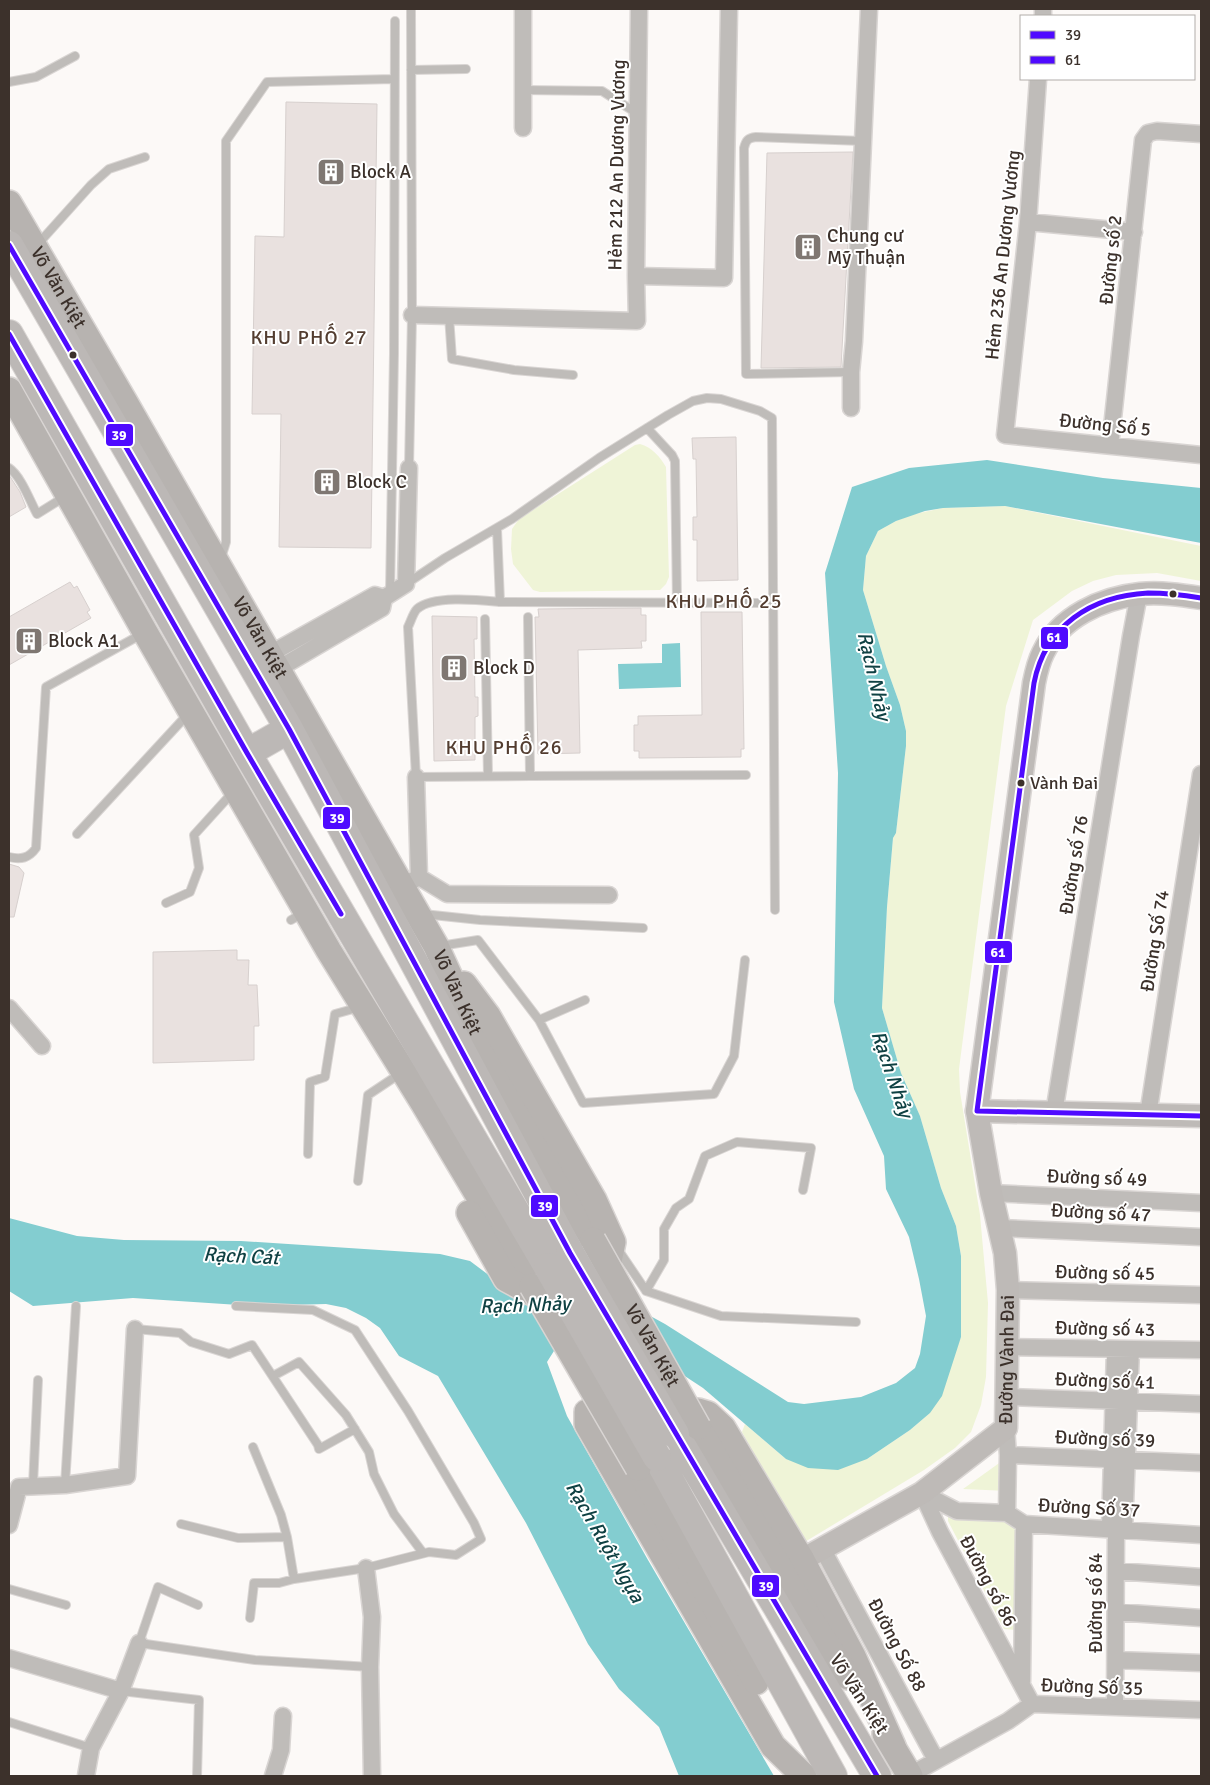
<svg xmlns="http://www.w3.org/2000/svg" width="1210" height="1785" font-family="Signika,sans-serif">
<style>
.green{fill:#eff4d7}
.water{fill:#83cdd0}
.building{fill:#e9e1df;stroke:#d7d0ce}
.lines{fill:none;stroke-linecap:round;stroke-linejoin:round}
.lane-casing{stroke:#d9d5d3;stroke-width:10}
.street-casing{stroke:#d9d5d3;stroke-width:19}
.secondary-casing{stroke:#d9d5d3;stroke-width:25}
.primary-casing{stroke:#d9d5d3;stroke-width:28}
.highway-casing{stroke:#d9d5d3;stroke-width:30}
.lane{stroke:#bfbcb9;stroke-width:8}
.street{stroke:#bfbcb9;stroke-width:16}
.secondary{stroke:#bebab7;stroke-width:22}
.primary{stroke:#b7b3b0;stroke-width:25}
.highway{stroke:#bcb8b6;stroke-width:28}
.primary-bridge-casing{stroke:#d9d5d3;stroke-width:28;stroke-linecap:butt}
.highway-bridge-casing{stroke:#d9d5d3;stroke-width:30;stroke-linecap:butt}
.primary-bridge{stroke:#b7b3b0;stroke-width:25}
.highway-bridge{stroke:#bcb8b6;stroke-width:28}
.bus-1-casing{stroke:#fff;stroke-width:9}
.bus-2-casing{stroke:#fff;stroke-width:9}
.bus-1{stroke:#4f0aff;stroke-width:5}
.bus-2{stroke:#4f0aff;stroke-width:5}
.bus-dot{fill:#3c312b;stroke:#fff;stroke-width:2}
.labels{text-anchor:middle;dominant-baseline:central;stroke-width:4;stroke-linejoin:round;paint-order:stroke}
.bus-label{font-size:18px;fill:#3c312b;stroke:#fff;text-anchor:start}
.street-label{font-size:19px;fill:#3c312b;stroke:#fff}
.poi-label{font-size:19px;fill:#3c312b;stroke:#fff;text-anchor:start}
.neighbourhood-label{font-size:20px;letter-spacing:1px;fill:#533d30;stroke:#fff}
.water-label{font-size:20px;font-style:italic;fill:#0f4143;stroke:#fff}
.line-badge{stroke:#fff;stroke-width:2}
.badge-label{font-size:14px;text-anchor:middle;font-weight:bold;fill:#fff}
</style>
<rect width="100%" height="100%" fill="#fcf9f7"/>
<!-- green -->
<path class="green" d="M640,444c12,3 20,13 26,23l3,110 -3,7 -6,6 -120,2 -7,-2 -20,-26 -2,-15 1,-20 7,-10 116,-74z
M1005,506l196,40v35l-44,-8 -41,2 -23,6 -21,10 -39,29 -27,86 -47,363 1,23 20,123 8,88 -2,74 -5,28 -10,27 -16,16 -31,22 -121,73 -61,-111 3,-8 41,35h81l43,-29 20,-17 31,-76v-81l-5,-30 -15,-38 -21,-72 -19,-43 -19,-65 5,-101 6,-69 3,-5 10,-87v-15l-6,-26 -14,-39 -23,-76 3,-34 12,-25 18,-10 14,-6 33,-7z
M1009,1456l-1,35 -45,-2z
M948,1514l71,9 -3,107 -12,-1 -56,-108z"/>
<!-- water -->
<path class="water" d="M987,460l116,18 98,10v55l-196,-37 -62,2 -18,3 -29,10 -18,10 -12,25 -3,34 23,76 14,39 6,26v15l-10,87 -3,5 -6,69 -5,101 19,65 19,43 21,72 15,38 5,30v81l-19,59 -12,17 -20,17 -43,29 -29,11 -30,-2 -22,-9 -83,-71 -70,-46 -69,-7 -17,27 20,54 81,144 126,216h-95l-20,-49 -40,-38 -31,-45 -62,-121 -88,-147 -39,-20 -19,-28 -14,-10 -20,-10 -20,-4 -72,2 -121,-8 -100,8 -24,-15v-73l68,18 47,4 117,1 199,13 30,7 40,30 124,16 31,17 123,78 16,2 57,-7 35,-14 19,-15 5,-14 6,-38 -7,-37 -10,-42 -23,-48 -2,-33 -30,-67 -20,-87 4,-229 -13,-200 27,-86 57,-19z
M680,643l1,44 -62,2 -1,-25 44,-1v-19z"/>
<!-- building -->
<path class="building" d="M286,102l91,2 -6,444 -92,-1 2,-133h-29l3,-178 29,1z
M853,152l-12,215 -80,1 6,-215z
M736,437l2,143 -41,1v-41h-4v-23h4l-1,-58h-3l-1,-21z
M9,475l11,17 6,15 -17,10z
M70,582l4,6 3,-2 13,24 -3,2 4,6 -82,47v-48z
M641,608v7h5v26h-5l1,7 -64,2 2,103 -42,1 -3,-137h4l-1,-8z
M701,612h41l2,137h-3v8l-102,1v-7h-5v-26h4v-9l64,-1z
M432,616l45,1v22h-3l1,58h3v19l-3,1v43l-41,1z
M9,864l10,3 5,6 -10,44h-5z
M237,950v10h12l-1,25h9l2,41h-5v34l-101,3v-111z"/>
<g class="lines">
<defs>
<path id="lane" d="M411,70l55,-1
M9,82l27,-5 39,-21
M522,90l80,1 36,23
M38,244l53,-59 18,-16 36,-12
M449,316l3,43 62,11 59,5
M851,372l-105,2 -2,-226c2,-8 4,-10 12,-11l106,4
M647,428l25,27 3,6 2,141
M9,468c12,8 21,33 28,46l29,-18
M409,468l3,-153 -1,-306
M497,529l3,73
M221,558l5,-16v-401l41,-59 127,-3
M406,584l39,-26 67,-39 87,-61 69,-43 25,-14 14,-3 14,1 39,12 12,7 3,492
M390,594l4,-241 1,-332
M528,617l2,159 -114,1 -8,-150c3,-6 5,-14 9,-18 16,-14 62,-9 83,-7l273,1
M485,619l3,157
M530,776l216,-1
M77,834l111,-120
M9,857c12,3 20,1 27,-9l10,-161 96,-53
M166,903l24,-11 9,-24 -5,-33 39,-43
M423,914l57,6 163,8
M291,920l12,-7
M440,946l38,-6 61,80 46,-20
M539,1020l44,83 131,-9 20,-38 11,-96
M308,1154l2,-72 15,-5 10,-63 18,-5
M358,1181l10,-86 24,-16
M617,1248l29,43 18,-31v-31l12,-21 13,-9 16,-43 32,-14 74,6 -8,42
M646,1291l75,25 135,6
M236,1306l77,4 42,20 53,81 66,112 7,16 -25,16 -27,-3 -63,16 -72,11 -15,4h-25l-4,35
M135,1329l45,4 11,9 38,12 23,-9 66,100 1,4 36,-20
M273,1376l26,-14 47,53 23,37 5,22 20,40 29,39
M253,1447l28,68 6,22 7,42
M33,1485l5,-105
M65,1485l11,-179
M181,1524l57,14 49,-1
M9,1589l57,16
M198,1605l-40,-18 -19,56 116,17 115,7
M121,1691l78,9 -2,76
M9,1722l82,26"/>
<path id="street" d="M1043,16v-7
M1038,79l-10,143 -23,213 196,20
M523,128v-119
M1028,222l106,10
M636,276l88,2 5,-269
M412,315l225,6 -1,-45 3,-267
M851,408v-36l3,-31 15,-332
M1110,446l33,-306 5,-7 9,-2 44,3
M384,598l22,-14 3,-116
M270,654l105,-59 9,3 -2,10 -104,61
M419,877l28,17 162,1
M410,882l9,-5 -3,-100
M9,1008l33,38
M1054,1113l77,-477 8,-42
M1148,1115l53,-341
M991,1193l210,10
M999,1228l202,9
M1008,1290l193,5
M1007,1347l194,3
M1007,1397l194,7
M1006,1428l2,27 -1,58
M1008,1455l193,8
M922,1493l35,18 50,2 17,11 177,11
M922,1493l18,39 92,172
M9,1525l10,-38 46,-2 62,-9 8,-147
M1110,1529l5,-180
M1124,1530l7,-181
M823,1550l113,210
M366,1568l6,49 -2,50 2,109
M1116,1571l85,6
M1116,1612l85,6
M9,1658l112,33
M1116,1660l85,3
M1022,1682l2,-158
M1115,1707l1,-178
M910,1775l98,-54 24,-17 169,6
M86,1776l5,-28 30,-57 18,-48
M273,1776l8,-26 2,-34"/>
<g id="secondary">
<path d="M977,1111l224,5"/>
<path id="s1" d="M802,1560l120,-67 84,-65 2,-138 -3,-37 -14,-60 -14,-82 57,-428c2,-10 4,-20 9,-30 17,-36 59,-55 97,-59 21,-2 41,1 61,4"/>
</g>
<g id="primary">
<path id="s2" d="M9,203l116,199 311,544 52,114 105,180"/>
<path d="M9,390l136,242 184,319 94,152 109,183"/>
<path d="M464,984l24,32 106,184 19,42 -6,29 -7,9"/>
<path d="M469,1213l37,66 32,17"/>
<path d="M624,1407l-21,-1 -16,6v12l186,322 31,30"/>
<path d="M672,1410l26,1 10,3 15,14 79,132 51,96 40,90"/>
<path d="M698,1427l104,179 46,71"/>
<path d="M638,1468l118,214"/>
<path d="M885,1734l25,42"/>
</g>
<path id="highway" d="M9,245l280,484 281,524
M9,334l238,419 301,514
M247,753l42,-24
M675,1434l202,342
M657,1457l176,319"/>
</defs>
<!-- lane casing -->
<use href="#lane" class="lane-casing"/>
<!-- street casing -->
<use href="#street" class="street-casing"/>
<!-- secondary casing -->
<use href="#secondary" class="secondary-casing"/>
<!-- primary casing -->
<use href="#primary" class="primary-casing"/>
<!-- highway casing -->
<use href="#highway" class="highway-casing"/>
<!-- lane -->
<use href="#lane" class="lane"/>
<!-- street -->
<use href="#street" class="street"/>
<!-- secondary -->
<use href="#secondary" class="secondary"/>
<!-- primary -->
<use href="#primary" class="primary"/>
<!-- highway -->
<use href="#highway" class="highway"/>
<defs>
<g id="primary-bridge">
<path id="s3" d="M593,1240l105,187"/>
<path d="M532,1286l106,182"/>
</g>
<path id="highway-bridge" d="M570,1253l105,181
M548,1267l109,190"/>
</defs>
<!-- primary-bridge casing -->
<use href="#primary-bridge" class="primary-bridge-casing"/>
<!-- highway-bridge casing -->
<use href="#highway-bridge" class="highway-bridge-casing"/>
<!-- primary-bridge -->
<use href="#primary-bridge" class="primary-bridge"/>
<!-- highway-bridge -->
<use href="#highway-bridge" class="highway-bridge"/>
<defs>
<path id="bus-1" d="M9,245l280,484 281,524 307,523
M9,334l238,419 94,161"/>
<path id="bus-2" d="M977,1111l57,-428c11,-57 57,-87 114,-90 17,0 35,2 53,5
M977,1111l224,5"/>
</defs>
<!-- bus-1 casing -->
<use href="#bus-1" class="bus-1-casing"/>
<!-- bus-2 casing -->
<use href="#bus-2" class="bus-2-casing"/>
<!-- bus-1 -->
<use href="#bus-1" class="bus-1"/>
<!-- bus-2 -->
<use href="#bus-2" class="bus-2"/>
</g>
<!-- icons -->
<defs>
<symbol id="building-square" viewBox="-11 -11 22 22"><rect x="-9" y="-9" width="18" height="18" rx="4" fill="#7f7772" stroke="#fff"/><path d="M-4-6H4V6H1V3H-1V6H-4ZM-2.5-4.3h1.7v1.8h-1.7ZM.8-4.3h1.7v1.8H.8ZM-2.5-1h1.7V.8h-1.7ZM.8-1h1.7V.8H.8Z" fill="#fff"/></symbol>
</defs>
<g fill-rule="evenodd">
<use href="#building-square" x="315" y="156" width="32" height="32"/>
<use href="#building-square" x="792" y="231" width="32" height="32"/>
<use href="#building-square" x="311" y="466" width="32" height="32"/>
<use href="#building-square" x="13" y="625" width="32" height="32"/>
<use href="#building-square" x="438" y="652" width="32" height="32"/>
</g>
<!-- markers -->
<g class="bus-dot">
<circle cx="73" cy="355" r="4.5"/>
<circle cx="1173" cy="594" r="4.5"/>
<circle cx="1021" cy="783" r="4.5"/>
</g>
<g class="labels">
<!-- bus labels -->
<g class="bus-label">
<text x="1030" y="783">Vành Đai</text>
</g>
<!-- street labels -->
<g class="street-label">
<text transform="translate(617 165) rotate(-89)">Hẻm 212 An Dương Vương</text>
<text transform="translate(1003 255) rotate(-84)">Hẻm 236 An Dương Vương</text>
<text transform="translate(1111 260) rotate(-84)">Đường số 2</text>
<text stroke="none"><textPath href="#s2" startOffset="98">Võ Văn Kiệt</textPath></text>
<text transform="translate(1105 425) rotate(6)">Đường Số 5</text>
<text stroke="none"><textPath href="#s2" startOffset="502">Võ Văn Kiệt</textPath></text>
<text transform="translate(1074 865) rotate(-81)">Đường số 76</text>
<text transform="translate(1155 941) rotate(-81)">Đường Số 74</text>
<text stroke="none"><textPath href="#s2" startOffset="908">Võ Văn Kiệt</textPath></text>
<text transform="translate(1097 1178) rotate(2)">Đường số 49</text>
<text transform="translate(1101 1213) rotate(3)">Đường số 47</text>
<text transform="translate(1105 1273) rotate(1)">Đường số 45</text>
<text transform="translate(1105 1329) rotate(1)">Đường số 43</text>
<text stroke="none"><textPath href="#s3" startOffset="121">Võ Văn Kiệt</textPath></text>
<text stroke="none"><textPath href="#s1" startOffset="312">Đường Vành Đai</textPath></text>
<text transform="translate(1105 1381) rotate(2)">Đường số 41</text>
<text transform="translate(1105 1439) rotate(2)">Đường số 39</text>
<text transform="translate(1089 1508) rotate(3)">Đường Số 37</text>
<text transform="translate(988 1581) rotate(62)">Đường số 86</text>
<text transform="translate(1096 1603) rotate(-90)">Đường số 84</text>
<text transform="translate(897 1645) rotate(62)">Đường Số 88</text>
<text transform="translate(1092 1687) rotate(2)">Đường Số 35</text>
<text transform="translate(859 1694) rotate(57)">Võ Văn Kiệt</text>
</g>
<!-- poi labels -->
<g class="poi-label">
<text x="350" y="172">Block A</text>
<text x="827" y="236">Chung cư<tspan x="827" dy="22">Mỹ Thuận</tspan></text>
<text x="346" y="482">Block C</text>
<text x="48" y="641">Block A1</text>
<text x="473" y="668">Block D</text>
</g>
<!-- neighbourhood labels -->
<g class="neighbourhood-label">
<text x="309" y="337">KHU PHỐ 27</text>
<text x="724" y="601">KHU PHỐ 25</text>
<text x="504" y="747">KHU PHỐ 26</text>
</g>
<!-- water labels -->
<g class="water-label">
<text transform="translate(874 676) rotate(77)">Rạch Nhảy</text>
<text transform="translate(892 1074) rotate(71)">Rạch Nhảy</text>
<text transform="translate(241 1256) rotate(3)">Rạch Cát</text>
<text transform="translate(525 1305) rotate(-2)">Rạch Nhảy</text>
<text transform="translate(605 1542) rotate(60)">Rạch Ruột Ngựa</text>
</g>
</g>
<g class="line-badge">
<rect x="105" y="423" width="29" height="24" rx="5" fill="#4f0aff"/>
<rect x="1040" y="626" width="29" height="24" rx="5" fill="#4f0aff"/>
<rect x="322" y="806" width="29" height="24" rx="5" fill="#4f0aff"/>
<rect x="984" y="940" width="29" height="24" rx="5" fill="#4f0aff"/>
<rect x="530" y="1194" width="29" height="24" rx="5" fill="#4f0aff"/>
<rect x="751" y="1574" width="29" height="24" rx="5" fill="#4f0aff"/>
</g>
<g class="badge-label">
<text x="119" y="440">39</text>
<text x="1054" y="642">61</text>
<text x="337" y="823">39</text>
<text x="998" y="957">61</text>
<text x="545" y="1211">39</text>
<text x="766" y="1591">39</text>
</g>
<!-- border -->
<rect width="1210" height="1785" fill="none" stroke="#3c312b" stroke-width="20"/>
<!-- legend -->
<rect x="1020" y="15" width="175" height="65" fill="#ffffff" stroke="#b1adaa"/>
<rect x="1030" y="31" width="25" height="8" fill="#4f0aff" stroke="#b1adaa"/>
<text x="1065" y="40" font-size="15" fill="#3c312b">39</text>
<rect x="1030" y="56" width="25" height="8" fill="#4f0aff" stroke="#b1adaa"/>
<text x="1065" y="65" font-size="15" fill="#3c312b">61</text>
</svg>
